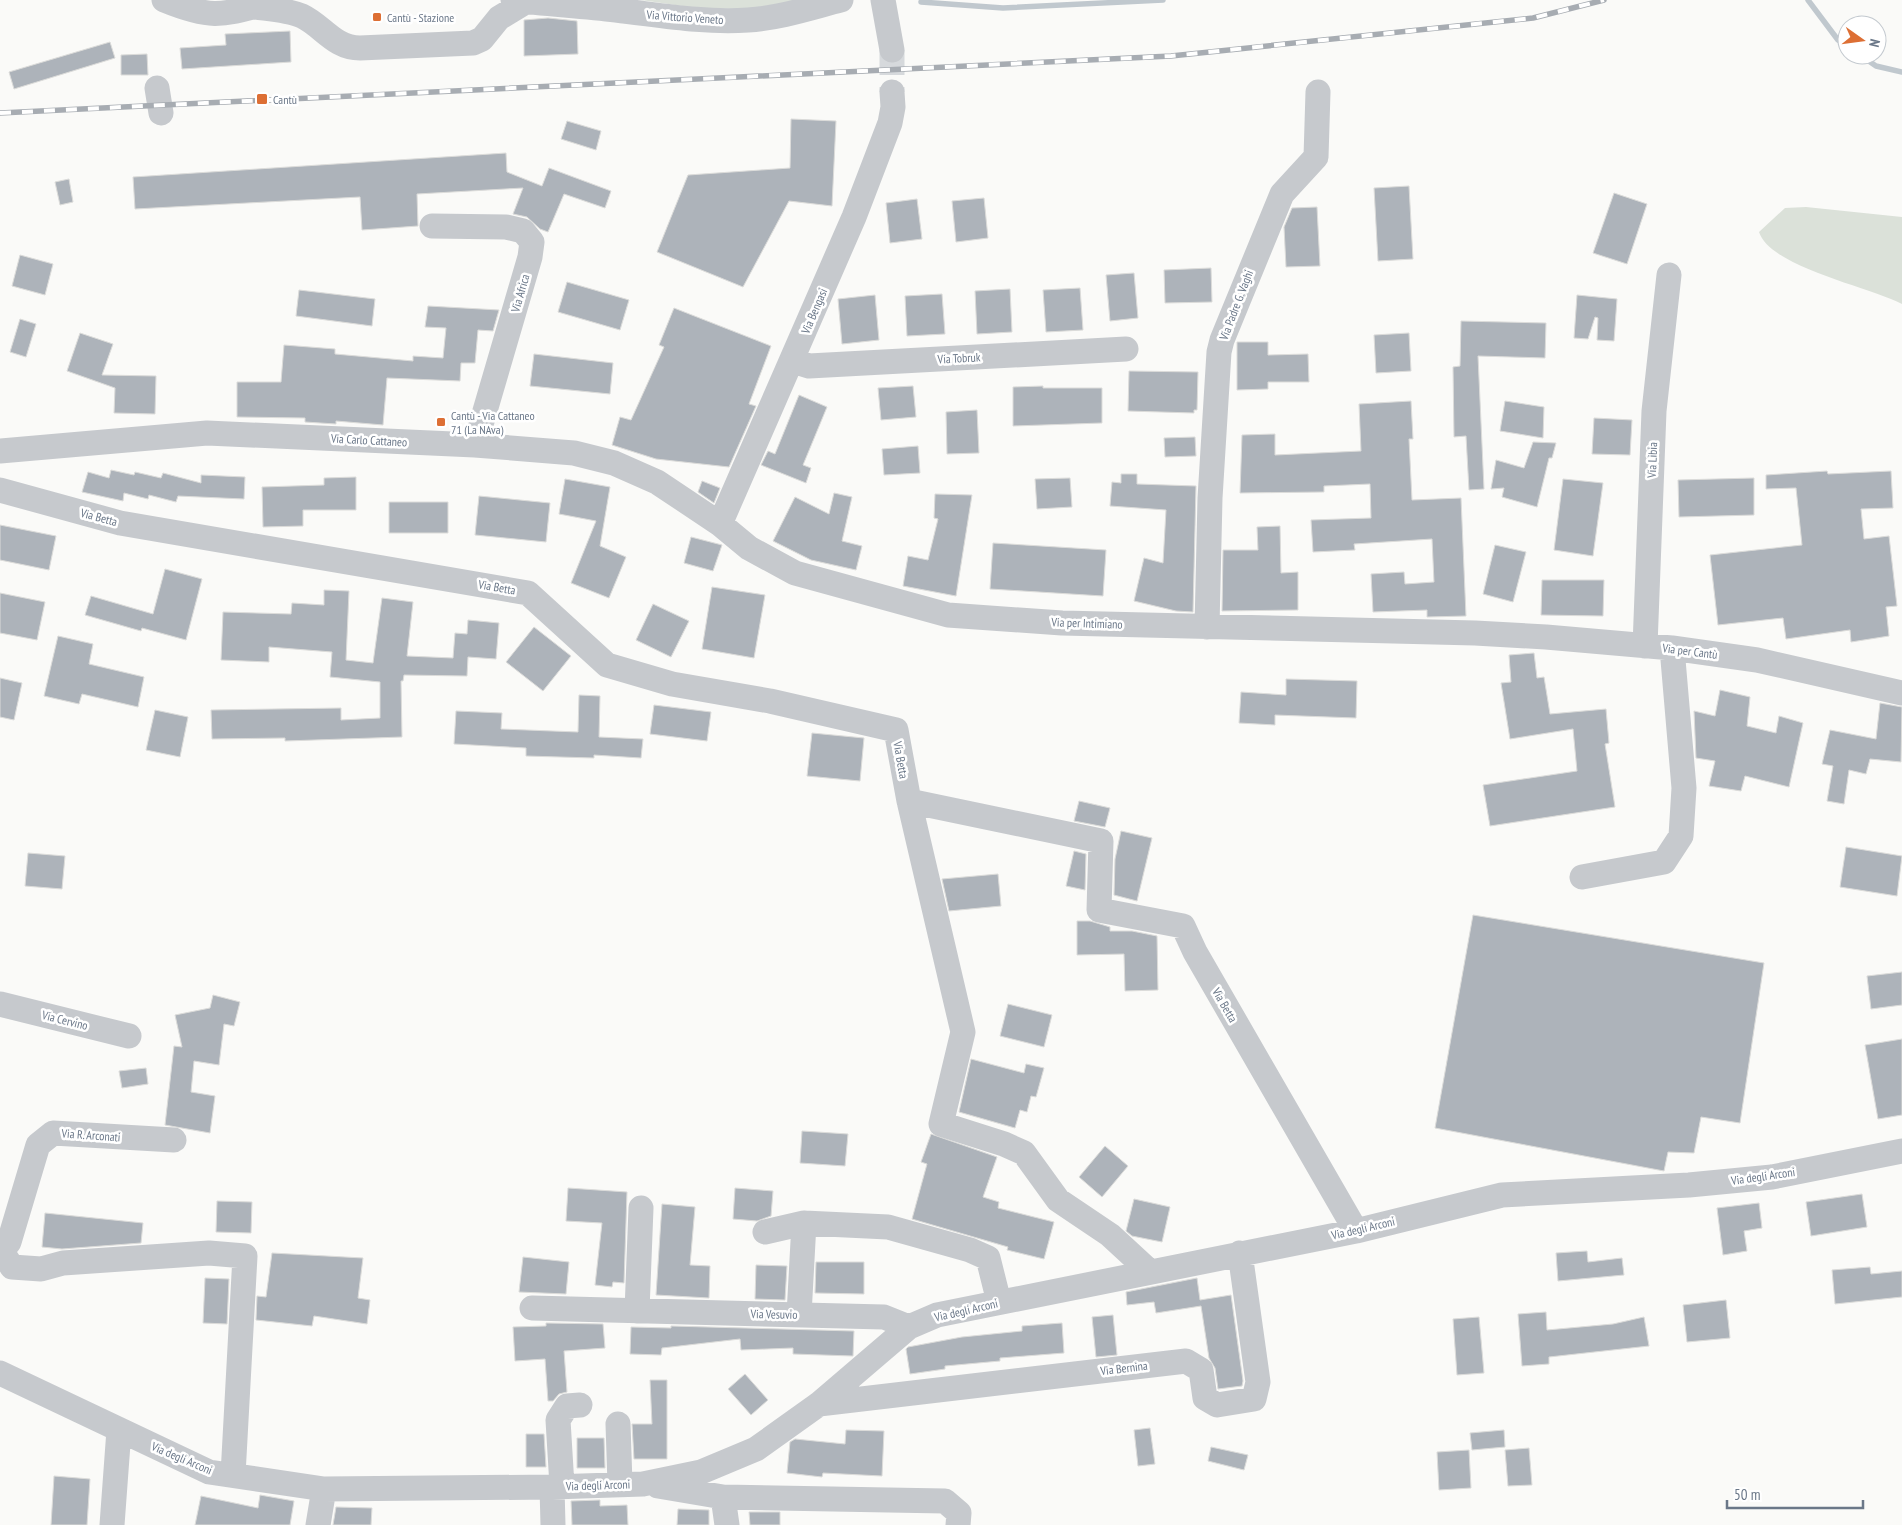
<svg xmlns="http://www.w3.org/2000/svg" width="1902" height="1525" font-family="'PT Sans Narrow',sans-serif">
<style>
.green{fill:#dbe1d9}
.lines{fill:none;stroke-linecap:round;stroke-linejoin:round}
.stream{stroke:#c0c8ce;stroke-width:5.5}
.building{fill:#adb3ba;stroke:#dcdcda}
.minor-tunnel{stroke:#d6d9dc;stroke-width:25;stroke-dasharray:25 12;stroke-linecap:butt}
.minor{stroke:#c6c9cd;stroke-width:25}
.rail-casing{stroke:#a7acb2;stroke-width:5.5}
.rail{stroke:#fff;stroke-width:4;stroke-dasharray:11;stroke-linecap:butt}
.poi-dot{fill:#dd6f34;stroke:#fff;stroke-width:2}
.labels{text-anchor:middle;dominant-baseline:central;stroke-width:5;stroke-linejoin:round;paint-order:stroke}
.poi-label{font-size:12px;fill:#6a7788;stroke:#fff;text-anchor:start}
.street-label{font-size:12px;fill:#6a7788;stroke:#fff}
</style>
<rect width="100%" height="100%" fill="#fafaf8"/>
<!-- green -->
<path class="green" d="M641,0h165l-61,9 -49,-1z
M1806,207l96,10v87c-32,-17 -132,-37 -143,-72l26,-24z"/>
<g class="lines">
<!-- stream -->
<path class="stream" d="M1808,0l30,40 9,6
M921,2l82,6 160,-8
M1860,55l16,11 26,6"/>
</g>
<!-- building -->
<path class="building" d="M548,18l29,3 1,33 -54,2v-36z
M290,31l1,31 -109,7 -2,-21 46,-3 -1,-11z
M110,42l5,16 -101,31 -5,-17z
M147,54l1,21h-27v-20z
M791,119l45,2 -4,85 -43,-5 -46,86 -86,-35 31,-77 102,-7z
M567,121l34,10 -5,19 -35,-11z
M506,153l1,19 35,14 7,-18 62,23 -6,17 -41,-14 -16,38 -8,-3 -13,-12 -14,-3 10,-26 -106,6 1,32 -56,4 -2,-33 -225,12 -2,-32z
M69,179l4,23 -13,3 -5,-23z
M1409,186l4,73 -35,2 -4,-73z
M1614,193l33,11 -20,60 -34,-11z
M984,198l4,40 -32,4 -4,-41z
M917,199l5,40 -32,4 -4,-40z
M1317,207l3,59 -34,1 -2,-40 8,-19z
M20,255l33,9 -8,31 -33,-9z
M1211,268l1,34 -47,1 -1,-33z
M1134,273l4,45 -28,3 -4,-46z
M567,282l62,18 -9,30 -62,-18z
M1080,288l3,42 -37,2 -3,-42z
M1010,289l2,43 -35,2 -2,-43z
M299,290l76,9 -3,27 -76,-10z
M942,294l3,40 -38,2 -2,-40z
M875,295l4,45 -37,4 -4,-45z
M1577,295l40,4 -3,42 -17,-1 1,-22 -3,-1 -7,22 -14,-1z
M428,306l71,4 -6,21 -15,-1 -3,33h-14l-1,18 -73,-3 -4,47 -47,-4v3l-31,-2v-4l-68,-1v-35h44l3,-37 51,4v5l78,7v-5l30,2 3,-30 -21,-1z
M674,308l97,38 -22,58 7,2 -27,61 -73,-8 -44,-14 8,-28 11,3 33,-73 -5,-2z
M20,319l16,5 -10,33 -16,-5z
M1461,321l85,2 -1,35 -67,-2 6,133 -15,1 -3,-54 -12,1 -1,-70 7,-1z
M80,333l33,11 -11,31 54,1 -1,38 -41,-1 1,-25 -48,-17z
M1409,333l2,38 -35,2 -2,-38z
M1237,342h31v13l40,-1 1,28h-41v7l-31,1z
M534,354l79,9 -3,31 -80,-8z
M1129,371l69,1 -1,38h-3v3l-66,-2z
M913,386l3,31 -35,3 -3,-32z
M1043,386v2h59v35l-89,3v-39z
M799,395l28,12 -24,58 8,3 -5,15 -45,-18 7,-14 7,3z
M1411,401l2,38h-4l3,61 49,-2 5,118 -39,1v-7l-54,2 -2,-38 33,-2 1,12 29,-2 -2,-43 -78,5 1,6 -42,2 -2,-32 60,-2 -1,-34 -46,2v6l-84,1 2,-58 33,-1v21l86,-4 -2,-47z
M1505,401l39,6 -1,31 -43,-7z
M977,410l2,43 -32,1 -1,-42z
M1594,418l38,2 -2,35 -38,-1z
M1195,437l1,19 -31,1 -1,-19z
M1533,442l23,1 -4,15h-3l-12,49 -35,-10 2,-9 -13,1 5,-29 28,8z
M918,446l2,27 -36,2 -2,-26z
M111,470l23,5 1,-3 26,6 2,-5 38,10v-8l44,2 -1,22 -66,-3 -2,6 -27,-7 -1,4 -24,-6 -1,8 -41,-9 6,-20 21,6z
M1827,471l1,3 63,-3 2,37 -32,1 3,30 25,-3 8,70 -11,1 3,29 -38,6 -1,-12 -64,9 -3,-21 -65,7 -8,-70 92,-10 -6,-57 -30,1v-14z
M1121,474h16v10l59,2 -3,126 -17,-1 -42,-10 10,-43 19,5 3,-53 -56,-4 2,-24 9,1z
M356,477v33h-53v16l-40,1 -1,-40 62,-2v-7z
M1070,478l2,29 -35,2 -2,-30z
M1754,478v37l-75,2 -1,-37z
M565,479l45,8 -10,59 26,11 -17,41 -38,-15 25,-62 -37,-7z
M1563,479l40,4 -10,73 -39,-6z
M702,481l18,7 -6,15 -16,-11z
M834,493l18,4 -10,44 20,5 -6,24 -45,-10 -38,-19 22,-44 34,17z
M935,494l37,1 -16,101 -53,-10 5,-30 20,4 10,-41 -4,-1z
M479,496l71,7 -4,39 -71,-7z
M389,502h59v31h-59z
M0,525l56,11 -7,34 -49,-10z
M1280,526l1,47 17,-1v38l-76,1 1,-61h35l-1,-23z
M691,537l31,8 -9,26 -29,-8z
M993,543l113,7 -3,46 -113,-7z
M1495,545l31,7 -13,50 -30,-8z
M165,569l37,10 -16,61 -44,-12 -1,3 -56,-16 6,-19 62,18z
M1542,580h62l-1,36 -62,-1z
M712,587l53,8 -11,63 -52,-9z
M324,590l25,1 -3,69 27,3 9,-65 31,4 -6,54 46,2 2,-25 12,1 1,-14 31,3 -3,36 -28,-2 -1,19 -63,-1 -1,6h-2l1,56 -117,4v-3l-73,1 -1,-29 130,-2v12l39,-2v-36l-50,-5 2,-25 -63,-5v15l-48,-2 2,-48 68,2 1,-11 32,2z
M0,593l45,9 -8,38 -37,-7z
M653,604l36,17 -18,36 -35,-17z
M534,627l37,29 -28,35 -37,-29z
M58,636l35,8 -4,20 55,13 -6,30 -56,-13 -3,10 -35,-8z
M1534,653l3,25 7,-1 6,37 56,-5 3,34 -4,1 10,63 -125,19 -7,-41 94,-14 -4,-42 -63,10 -9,-56 10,-1 -2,-27z
M0,678l22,5 -8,37 -14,-3z
M1286,679l71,2 -1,37 -81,-3v10l-36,-2 2,-31 45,3z
M1720,690l30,7 -3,29 29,7 3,-17 24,7 -14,64 -44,-11 -4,15 -32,-5 6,-25 -19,-3 -2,-47 21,5z
M579,695l21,1 -1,41 44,2 -2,19 -47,-3v3l-68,-2v-8l-72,-4 2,-33 46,2 -1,16 77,3z
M1880,703l22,4 -1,55 -31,-3 -4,15 -17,-4 -5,34 -17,-3 6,-35 -11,-2 8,-34 46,9z
M654,705l57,7 -4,29 -57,-7z
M155,710l33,7 -8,40 -34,-7z
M812,733l52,5 -4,43 -53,-5z
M1079,801l31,7 -5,19 -31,-6z
M1121,831l31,7 -15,63 -23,-6 1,-36z
M1846,847l56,9 -5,40 -57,-9z
M1074,851l12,3 -1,36 -19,-4z
M28,853l37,3 -3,33 -37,-3z
M998,874l3,32 -52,5 -7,-32z
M1473,915l291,48 -24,160 -39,-6 -7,36 -26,-1 -4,19 -229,-43z
M1077,921h13l20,6v4h22l25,5 1,54 -33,1 -1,-37 -47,1z
M1902,972v33l-31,4 -4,-33z
M213,995l27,7 -6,24 -10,-2 -5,41 -25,-4 -3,31 24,4 -5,37 -45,-8 9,-79 8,1 -7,-32 35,-7z
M1008,1004l44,11 -8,32 -44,-11z
M1902,1039v76l-24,4 -13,-74z
M971,1059l53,14 2,-9 18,4 -8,29 -5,-1 -4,16 -7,-2 -5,18 -56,-16z
M146,1068l2,16 -26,4 -3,-17z
M802,1131l46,3 -3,32 -45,-3z
M931,1134l66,23 -14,40 16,5 -1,6 56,14 -10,37 -37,-9 1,-3 -96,-28 15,-55 -6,-2z
M1105,1146l23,20 -26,31 -23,-20z
M568,1188l59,4 -3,91 -11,-1 -1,5 -17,-2 7,-62 -36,-2z
M735,1188l38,3 -2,25 -14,5 -24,-2z
M1862,1194l5,33 -56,9 -5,-34z
M1134,1199l36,8 -8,35 -30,-6 -6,-5z
M217,1201l35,1 -1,31 -35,-1z
M1759,1203l3,25 -18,3 3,20 -24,4 -6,-47z
M662,1204l33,3 -5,58 20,1 -1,32 -53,-3z
M45,1213l98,10 -2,20 -79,6 -20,-2z
M1587,1251l1,11 34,-4 2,17 -66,6 -2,-28z
M272,1253l91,5 -5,40 12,2 -3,24 -53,-8 -2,10 -56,-6 1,-24 9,1z
M523,1257l46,5 -3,32 -47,-2z
M816,1262h48v32l-49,-1z
M756,1265l31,1 -2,34 -30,-1z
M1870,1267l1,7 31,-3v26l-67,7 -3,-34z
M205,1278l24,1 -2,45 -24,-1z
M1197,1278l3,22 31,-5 12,86 -1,5 -24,3 -3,-21 -6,-10 -8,-52 -45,7 -2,-11 -27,3 -1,-13z
M1726,1300l4,38 -43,4 -4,-37z
M1546,1312l1,18 66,-6 31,-7 5,29 -100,11v7l-27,2 -4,-52z
M1113,1315l4,40 -21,2 -4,-40z
M1479,1317l5,56 -27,2 -4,-56z
M546,1323l57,1 2,24 -41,3 3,41 -8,2 -6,7h-5l-3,-42 -30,2 -2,-34 33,-1z
M1062,1323l2,30 -64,5v3l-55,5v3l-35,5 -4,-25 2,-2 54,-10 60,-6v-5z
M671,1326l183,5 -1,25 -60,-2v-6l-52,2 -1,-11 -78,9 -1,7 -31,-1 1,-27 40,1z
M745,1374l23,26 -17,15 -23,-26z
M650,1380h17v79h-33l-2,-35h20z
M1150,1428l5,36 -17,2 -4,-36z
M846,1430l38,1 -2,45 -59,-3 -1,4 -35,-4 3,-31 5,-3 50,5z
M1504,1430l1,17 -33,3 -2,-17z
M526,1434h18l2,33h-20z
M577,1438h27l1,30h-28z
M1211,1447l37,8 -4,15 -36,-9z
M1529,1448l3,37 -24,1 -3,-36z
M1469,1450l2,38 -32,2 -2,-38z
M54,1476l36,3 -3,46h-36z
M260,1495l34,6 -4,24h-95l6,-29 57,12z
M600,1500v6l27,-1 1,20h-56l-1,-24z
M336,1507l36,1 -1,17h-38z
M678,1509l31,1v15h-32z
M749,1512h31v13h-30z"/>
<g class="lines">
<!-- minor-tunnel -->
<path class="minor-tunnel" d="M892,50v42"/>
<!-- minor -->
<path class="minor" d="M164,0c49,20 58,15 107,2
M513,0c34,4 69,6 103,10 44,5 87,13 132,10 32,-2 62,-12 93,-20
M883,0l9,50
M255,7c15,2 33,3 47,9 21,10 32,32 58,32l113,-5 9,-4 17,-21 28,-17
M157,88l4,25
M432,226l74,1 17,4 9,11 -2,15 -55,188
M793,361l16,5 317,-17
M0,451l207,-18 268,12 99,8 40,10 43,19 63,42 29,24 46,25 153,42 114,8 413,10 71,4 126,11 85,12 145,33
M0,490l120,33 408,70 79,72 65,19 98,17 126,29 13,71 54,231 -22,92 63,20 20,9 34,47 52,35 39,36
M720,524l134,-307 36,-94 3,-16 -1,-15
M1207,627l3,-129 9,-146 3,-12 60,-146 34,-37 2,-65
M1645,646l9,-235 15,-136
M909,801l192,40 -2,69 84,16 12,26 161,279
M1582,877l82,-15 17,-26 3,-48 -12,-140
M0,1004l129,32
M765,1232l39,-9 84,4 82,23 18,8 11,44
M2,1252l10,15 29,2 22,-6 146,-10 36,3 -12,219
M0,1253l9,-11 29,-97 15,-12 121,7
M532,1308l352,9 25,10
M637,1311l4,-103
M799,1315l5,-92
M0,1373l209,99 115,17 228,-2 91,-3 58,-12 55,-23 63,-45 90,-77 28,-12 419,-84 146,-36 187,-10 83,-8 130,-26
M819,1404l367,-43 15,9 4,28 12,7 37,-6 4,-17 -18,-129
M618,1424l2,60
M562,1486l-4,-66 9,-14 13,-1
M658,1486l65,11 222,4 14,12 -1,12
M552,1487l1,38
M723,1497l4,28
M112,1525l7,-95
M318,1525l6,-36"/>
<defs>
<path id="rail" d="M0,113l1171,-57 362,-38 71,-18"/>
</defs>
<!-- rail casing -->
<use href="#rail" class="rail-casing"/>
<!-- rail -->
<use href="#rail" class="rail"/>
</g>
<!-- markers -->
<g class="poi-dot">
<rect x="372" y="12" width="10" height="10" rx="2.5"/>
<rect x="256" y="93" width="12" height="12" rx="2.5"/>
<rect x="436" y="417" width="10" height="10" rx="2.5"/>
</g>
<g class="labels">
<!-- poi labels -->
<g class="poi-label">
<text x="387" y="17">Cantù - Stazione</text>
<text x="273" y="99">Cantù</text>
<text x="451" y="415">Cantù - Via Cattaneo<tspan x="451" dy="14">71 (La NAva)</tspan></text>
</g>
<!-- street labels -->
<g class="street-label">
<text transform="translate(685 17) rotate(4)">Via Vittorio Veneto</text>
<text transform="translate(520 293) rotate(-74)">Via Africa</text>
<text transform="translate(1236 305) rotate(-69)">Via Padre G. Vaghi</text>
<text transform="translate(814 311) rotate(-67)">Via Bengasi</text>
<text transform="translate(959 358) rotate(-3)">Via Tobruk</text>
<text transform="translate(369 440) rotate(3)">Via Carlo Cattaneo</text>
<text transform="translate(1652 460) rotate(-88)">Via Libia</text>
<text transform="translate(99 517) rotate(15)">Via Betta</text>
<text transform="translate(497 587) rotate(10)">Via Betta</text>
<text transform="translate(1087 623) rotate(2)">Via per Intimiano</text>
<text transform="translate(1690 651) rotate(7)">Via per Cantù</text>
<text transform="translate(901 760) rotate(80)">Via Betta</text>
<text transform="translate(1225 1005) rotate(60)">Via Betta</text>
<text transform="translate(65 1020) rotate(14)">Via Cervino</text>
<text transform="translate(91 1135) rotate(4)">Via R. Arconati</text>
<text transform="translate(1763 1176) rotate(-8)">Via degli Arconi</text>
<text transform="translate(1363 1228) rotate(-13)">Via degli Arconi</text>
<text transform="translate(966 1310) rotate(-13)">Via degli Arconi</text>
<text transform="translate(774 1314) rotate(1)">Via Vesuvio</text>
<text transform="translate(1124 1368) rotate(-7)">Via Bernina</text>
<text transform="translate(182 1458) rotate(23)">Via degli Arconi</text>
<text transform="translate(598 1485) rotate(-2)">Via degli Arconi</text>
</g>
</g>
<!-- north arrow -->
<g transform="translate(1862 40) rotate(104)"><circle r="24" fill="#ffffff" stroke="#c3c9cf"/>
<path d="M0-4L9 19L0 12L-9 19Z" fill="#dd6f34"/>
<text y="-8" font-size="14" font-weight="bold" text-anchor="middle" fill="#6a7788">N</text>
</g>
<!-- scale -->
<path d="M1727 1500v8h136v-8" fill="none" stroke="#6a7788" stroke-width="2.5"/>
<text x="1734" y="1500" font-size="15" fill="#6a7788" stroke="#ffffff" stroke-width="4" paint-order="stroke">50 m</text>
</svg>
